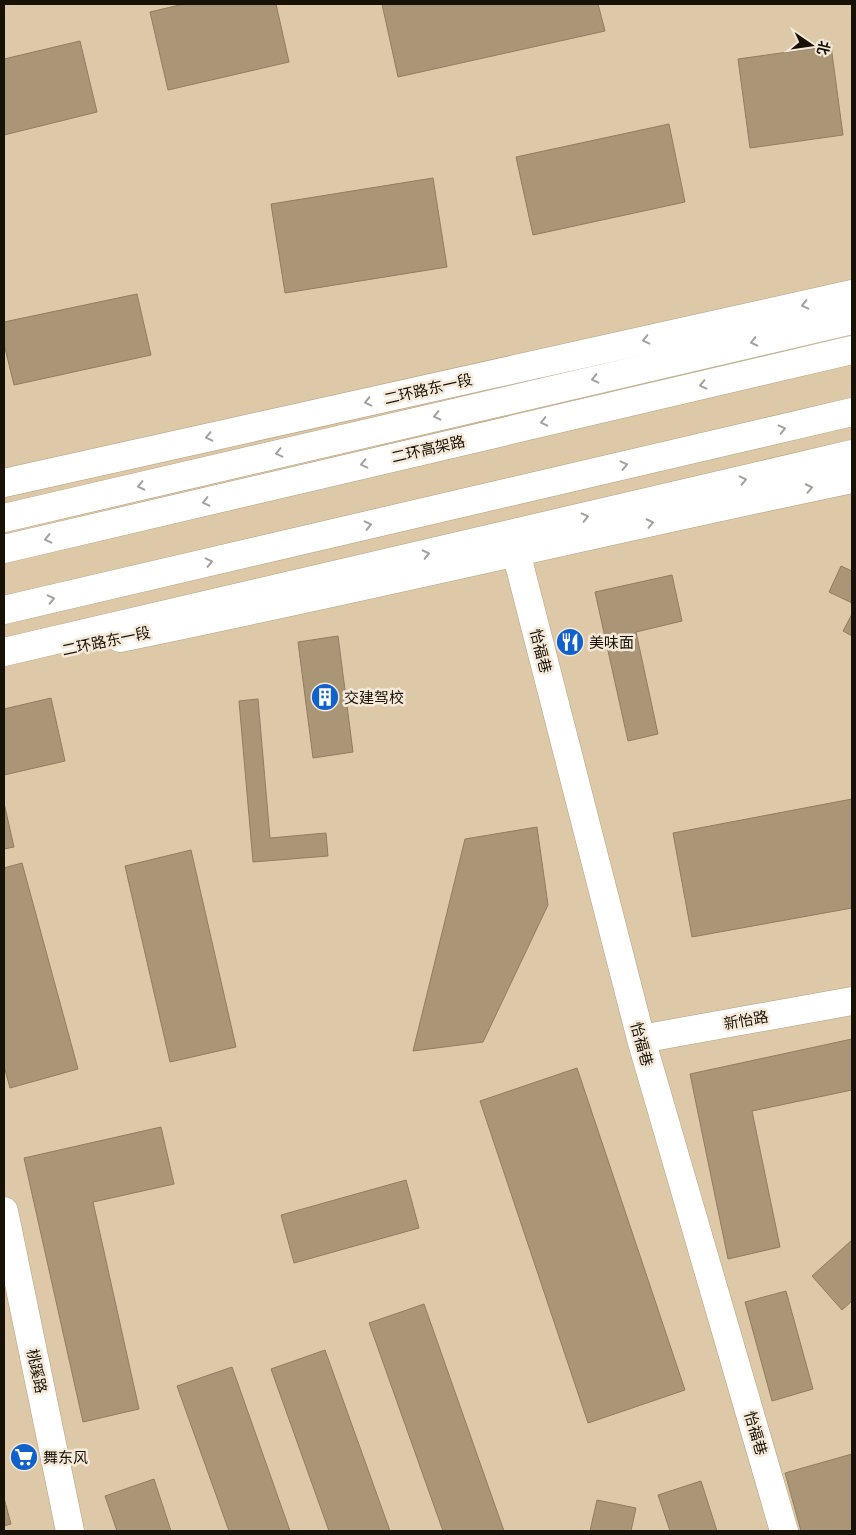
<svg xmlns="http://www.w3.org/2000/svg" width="856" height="1535" font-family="Manrope,'Noto Sans SC',sans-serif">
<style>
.building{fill:#aa9576;stroke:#917d5e}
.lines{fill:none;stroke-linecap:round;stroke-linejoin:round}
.minor-casing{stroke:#b49f7f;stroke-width:29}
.major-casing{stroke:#b49f7f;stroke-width:29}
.highway-casing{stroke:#b49f7f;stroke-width:29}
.minor{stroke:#fff;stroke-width:28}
.major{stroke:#fff;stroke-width:28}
.highway{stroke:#fff;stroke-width:28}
.oneway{stroke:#a3a09b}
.labels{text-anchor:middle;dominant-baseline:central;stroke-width:5;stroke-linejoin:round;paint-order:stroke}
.street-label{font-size:15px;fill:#181105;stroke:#f5ead9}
.poi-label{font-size:15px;fill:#181105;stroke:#f5ead9;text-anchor:start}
</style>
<rect width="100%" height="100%" fill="#ddc8a7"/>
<!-- building -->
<path class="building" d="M184,4h92l13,58 -121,28 -18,-78z
M382,4h216l7,27 -207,46z
M80,41l17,71 -93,23v-76z
M831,46l12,89 -93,13 -12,-89z
M669,124l16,78 -152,33 -17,-78z
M433,178l14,89 -162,26 -14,-89z
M137,294l14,61 -137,30 -10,-41v-22z
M841,566l11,5v32l-23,-11z
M672,575l10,46 -46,11 22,102 -30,7 -33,-149z
M852,614v22l-9,-5z
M338,636l15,116 -40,6 -15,-116z
M51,698l14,63 -61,14v-66z
M258,699l12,139 56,-5 2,23 -75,6 -14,-161z
M852,799v109l-160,29 -19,-104z
M4,803l10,44 -10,2z
M537,827l11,78 -65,137 -70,9 52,-212z
M191,850l45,197 -66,15 -45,-196z
M22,863l56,206 -68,19 -6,-22v-198z
M852,1039v51l-100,21 28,136 -52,12 -38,-185z
M577,1068l108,322 -97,33 -108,-322z
M161,1127l13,57 -81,18 46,207 -56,13 -59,-264z
M406,1180l13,48 -125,35 -13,-48z
M852,1240v61l-10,9 -30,-34z
M786,1291l27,98 -41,12 -27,-99z
M424,1304l80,227h-61l-74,-208z
M325,1350l65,181h-61l-58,-162z
M232,1367l58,164h-61l-52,-145z
M852,1454v77h-51l-16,-58z
M154,1479l17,52h-54l-12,-35z
M701,1481l16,50h-47l-12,-36z
M4,1498l7,26 -7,2z
M597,1500l39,8 -5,23h-41z"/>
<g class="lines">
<defs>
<path id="minor" d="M516,552l125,487 143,492
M641,1039l211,-38
M4,1211l66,320"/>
<path id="major" d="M4,483l848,-189
M120,638c245,-50 488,-108 732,-159"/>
<path id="highway" d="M4,518l848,-198
M4,549l848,-199
M4,610l848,-198
M4,652l848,-198"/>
</defs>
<!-- minor casing -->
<use href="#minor" class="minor-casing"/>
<!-- major casing -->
<use href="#major" class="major-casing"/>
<!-- highway casing -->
<use href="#highway" class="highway-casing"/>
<!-- minor -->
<use href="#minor" class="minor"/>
<!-- major -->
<use href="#major" class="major"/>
<!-- highway -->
<use href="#highway" class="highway"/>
</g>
<!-- one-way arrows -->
<defs><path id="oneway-chevron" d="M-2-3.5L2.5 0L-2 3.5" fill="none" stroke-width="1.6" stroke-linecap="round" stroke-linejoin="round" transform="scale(1.25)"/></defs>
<g class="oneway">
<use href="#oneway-chevron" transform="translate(805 305) rotate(167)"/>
<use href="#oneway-chevron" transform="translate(646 340) rotate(167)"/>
<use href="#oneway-chevron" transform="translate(754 342) rotate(167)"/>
<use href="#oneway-chevron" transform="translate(595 379) rotate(167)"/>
<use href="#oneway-chevron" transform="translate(703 385) rotate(167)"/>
<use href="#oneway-chevron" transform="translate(368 402) rotate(167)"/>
<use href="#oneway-chevron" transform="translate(437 416) rotate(167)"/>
<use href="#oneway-chevron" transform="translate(544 422) rotate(167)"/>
<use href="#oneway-chevron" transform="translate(782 429) rotate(-13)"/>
<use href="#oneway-chevron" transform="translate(209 437) rotate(167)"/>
<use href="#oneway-chevron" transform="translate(279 453) rotate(167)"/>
<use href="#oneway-chevron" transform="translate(364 464) rotate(167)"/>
<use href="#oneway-chevron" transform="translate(624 465) rotate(-13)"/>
<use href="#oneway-chevron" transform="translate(743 480) rotate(-13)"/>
<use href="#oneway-chevron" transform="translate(141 486) rotate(167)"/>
<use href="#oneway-chevron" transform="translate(809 488) rotate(-12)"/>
<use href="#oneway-chevron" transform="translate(206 502) rotate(167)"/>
<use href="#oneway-chevron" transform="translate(585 517) rotate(-13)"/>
<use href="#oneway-chevron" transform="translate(650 523) rotate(-12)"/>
<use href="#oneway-chevron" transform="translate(368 525) rotate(-13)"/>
<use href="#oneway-chevron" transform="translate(48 539) rotate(167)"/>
<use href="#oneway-chevron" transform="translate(426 554) rotate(-13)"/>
<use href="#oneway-chevron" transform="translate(209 562) rotate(-13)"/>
<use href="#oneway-chevron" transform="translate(51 599) rotate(-13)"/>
</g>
<!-- icons -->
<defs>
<symbol id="restaurant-disc" viewBox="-11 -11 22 22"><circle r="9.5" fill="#1161cb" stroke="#f5ead9"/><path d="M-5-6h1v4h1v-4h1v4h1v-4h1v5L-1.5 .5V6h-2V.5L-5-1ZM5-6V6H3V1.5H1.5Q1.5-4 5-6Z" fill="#fff"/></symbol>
<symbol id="building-disc" viewBox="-11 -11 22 22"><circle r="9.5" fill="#1161cb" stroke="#f5ead9"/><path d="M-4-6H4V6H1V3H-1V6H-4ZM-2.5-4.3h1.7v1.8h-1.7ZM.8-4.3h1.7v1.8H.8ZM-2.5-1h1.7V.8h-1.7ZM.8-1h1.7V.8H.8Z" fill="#fff"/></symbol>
<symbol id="supermarket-disc" viewBox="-11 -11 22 22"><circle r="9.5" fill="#1161cb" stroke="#f5ead9"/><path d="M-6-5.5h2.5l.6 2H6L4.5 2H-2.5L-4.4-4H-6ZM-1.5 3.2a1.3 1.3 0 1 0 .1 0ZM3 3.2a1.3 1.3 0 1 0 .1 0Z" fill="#fff"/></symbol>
</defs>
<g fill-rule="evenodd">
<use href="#restaurant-disc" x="554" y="626" width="32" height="32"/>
<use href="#building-disc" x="309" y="681" width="32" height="32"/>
<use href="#supermarket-disc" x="8" y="1441" width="32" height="32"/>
</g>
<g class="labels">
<!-- street labels -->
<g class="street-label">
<text transform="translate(428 389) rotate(-13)">二环路东一段</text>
<text transform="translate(428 449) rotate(-13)">二环高架路</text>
<text transform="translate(106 641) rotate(-12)">二环路东一段</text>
<text transform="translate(541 651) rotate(76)">怡福巷</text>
<text transform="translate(746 1020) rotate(-10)">新怡路</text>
<text transform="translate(642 1044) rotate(75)">怡福巷</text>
<text transform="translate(37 1371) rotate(78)">桃蹊路</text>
<text transform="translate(756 1433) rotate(74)">怡福巷</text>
</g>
<!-- poi labels -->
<g class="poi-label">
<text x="589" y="642">美味面</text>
<text x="344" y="697">交建驾校</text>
<text x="43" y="1457">舞东风</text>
</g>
</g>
<!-- border -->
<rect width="856" height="1535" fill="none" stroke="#181105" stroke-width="10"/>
<!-- north arrow -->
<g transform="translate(811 45) rotate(103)" stroke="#f5ead9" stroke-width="4" paint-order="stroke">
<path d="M0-4L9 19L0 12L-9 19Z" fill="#181105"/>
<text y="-8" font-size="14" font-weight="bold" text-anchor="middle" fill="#181105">北</text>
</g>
</svg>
